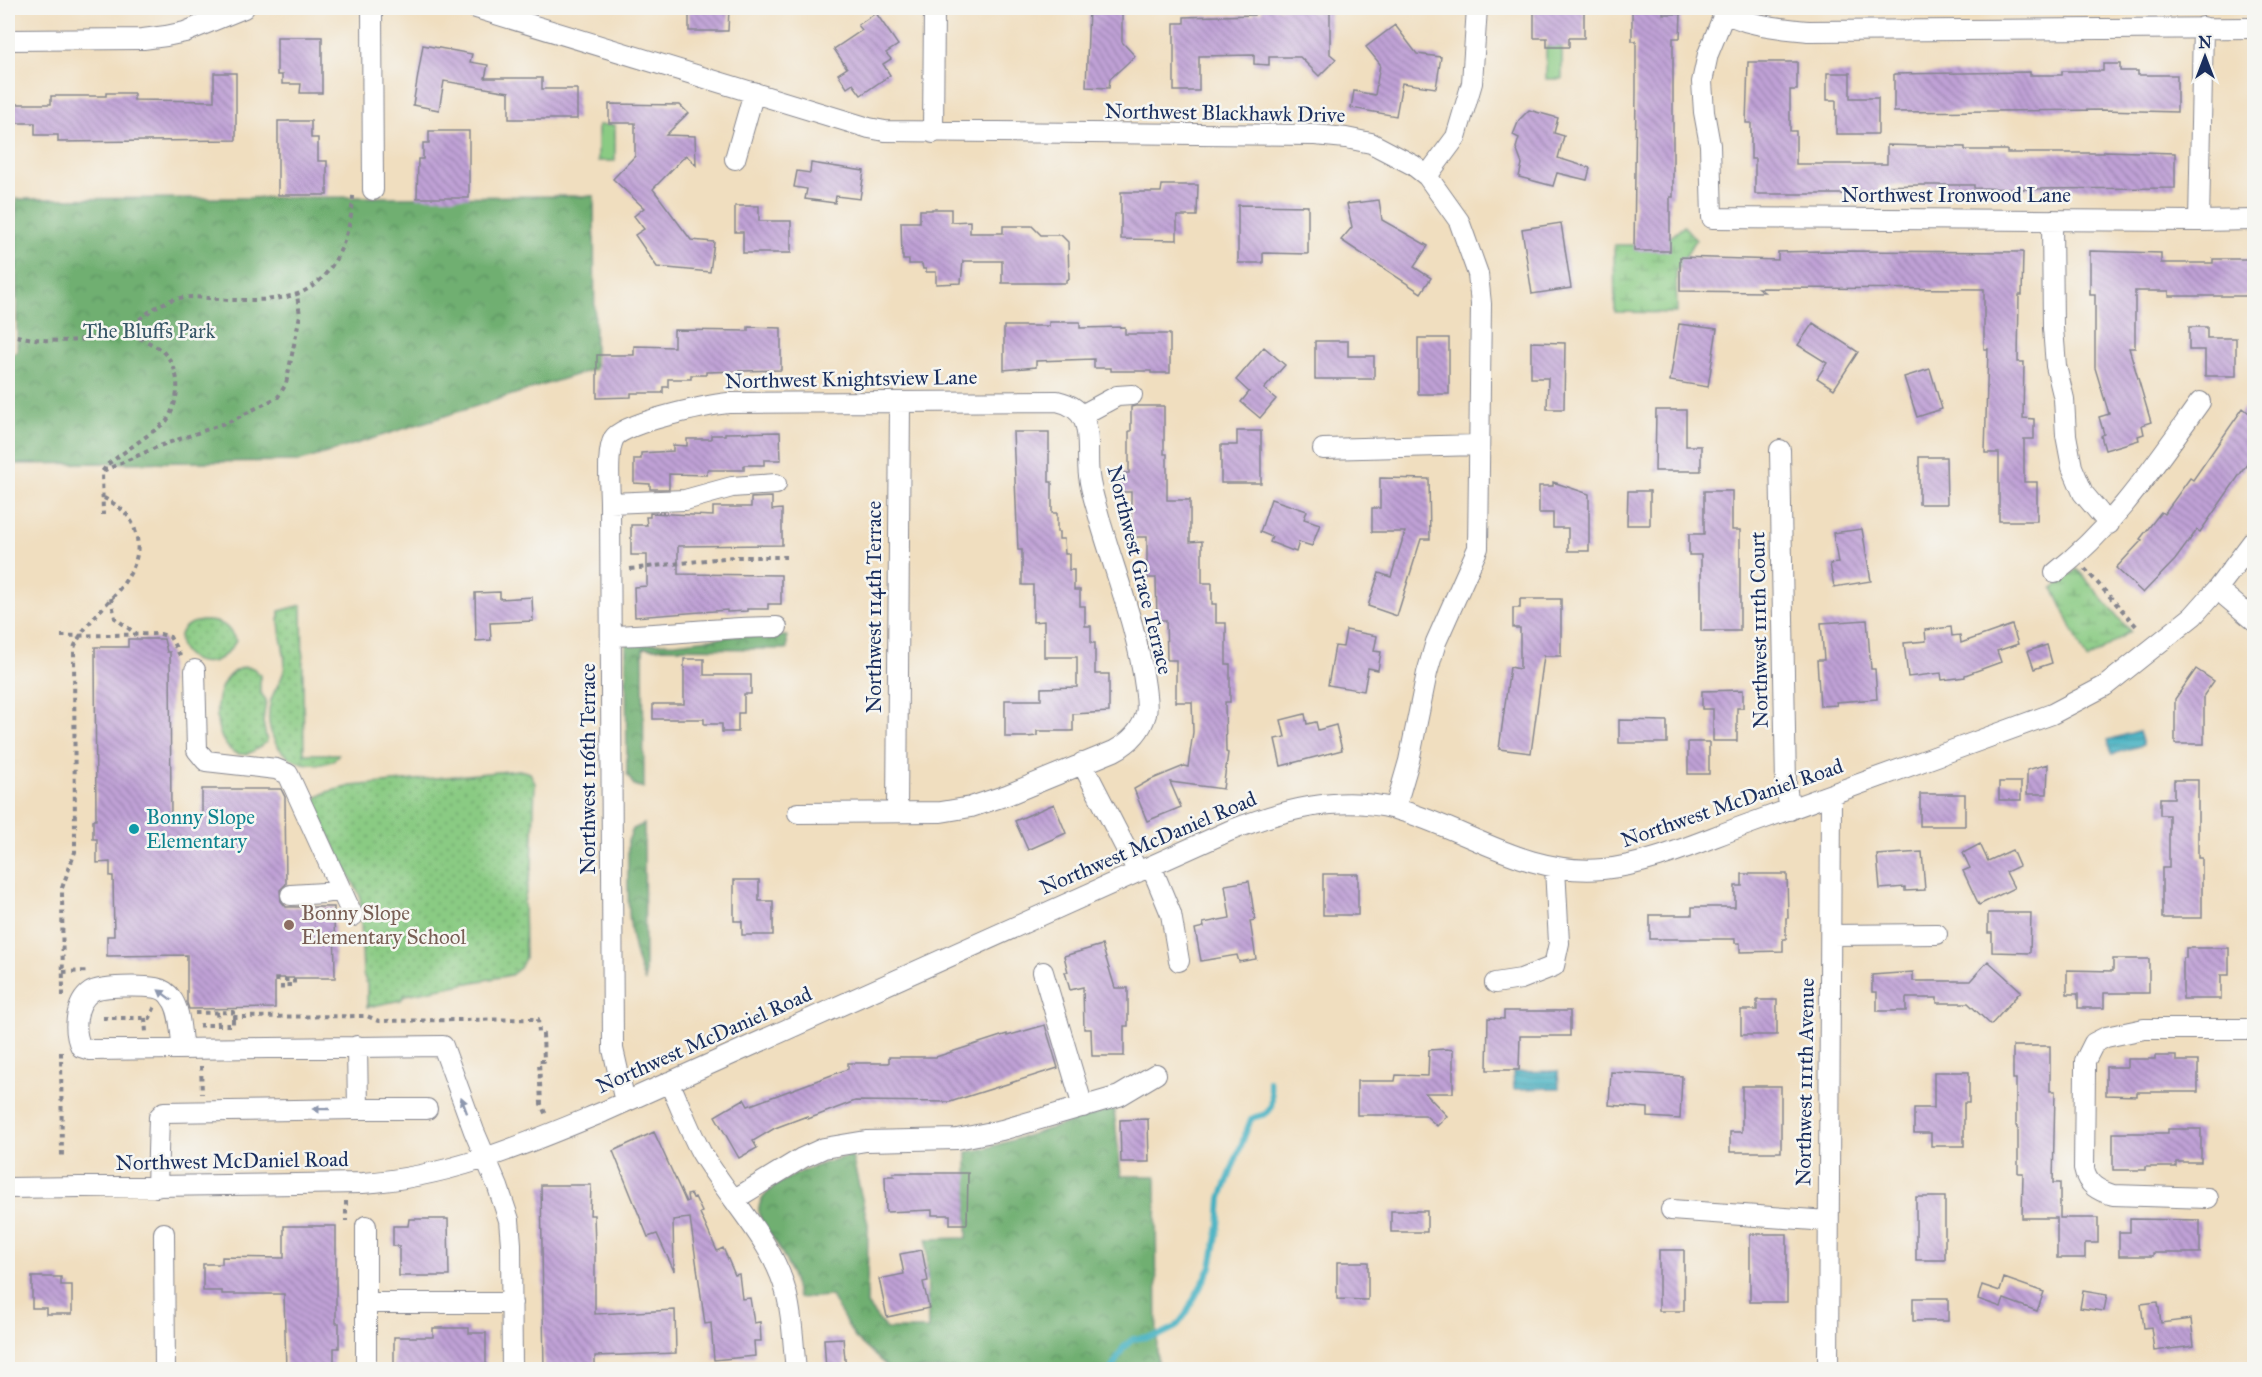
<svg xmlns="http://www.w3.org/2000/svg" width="2262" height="1377" font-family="'IM FELL Great Primer',serif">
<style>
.grass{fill:#8acb83;stroke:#527d70;stroke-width:1.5}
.forest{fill:url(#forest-crowns);stroke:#456f68;stroke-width:1.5}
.wetland{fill:url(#wetland-marsh);stroke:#527d70;stroke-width:1.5}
.park{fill:url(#park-dots);stroke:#527d70;stroke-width:1.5}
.water{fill:url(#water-rules);stroke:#2f7090;stroke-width:1.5}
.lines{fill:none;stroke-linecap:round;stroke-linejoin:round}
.stream{stroke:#43b0c1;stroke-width:6}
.building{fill:url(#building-back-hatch)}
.minor-casing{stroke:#86868e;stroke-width:22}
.path{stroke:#86868e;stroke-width:4;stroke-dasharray:4.5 4.5;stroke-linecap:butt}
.minor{stroke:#fff;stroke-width:20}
.oneway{fill:#8d97ae}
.culture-dot{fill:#0f9aa8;stroke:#f6f6f2;stroke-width:2}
.education-dot{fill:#8d6e63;stroke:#f6f6f2;stroke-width:2}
.labels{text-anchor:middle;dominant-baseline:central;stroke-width:5;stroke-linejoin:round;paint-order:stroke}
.street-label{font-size:21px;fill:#1b2f5e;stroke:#f6f6f2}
.park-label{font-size:21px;fill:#375667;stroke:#f6f6f2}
.culture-label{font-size:21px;fill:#0d838f;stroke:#f6f6f2;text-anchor:start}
.education-label{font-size:21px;fill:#785e54;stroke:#f6f6f2;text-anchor:start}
</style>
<defs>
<pattern id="forest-crowns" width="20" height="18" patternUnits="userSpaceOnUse" patternTransform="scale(1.5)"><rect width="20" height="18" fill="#6faf71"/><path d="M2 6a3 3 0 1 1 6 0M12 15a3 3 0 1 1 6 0" fill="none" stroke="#5a8f60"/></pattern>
<pattern id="wetland-marsh" width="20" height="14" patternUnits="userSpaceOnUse" patternTransform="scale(1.5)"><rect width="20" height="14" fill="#8acb83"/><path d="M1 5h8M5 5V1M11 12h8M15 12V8" fill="none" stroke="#70a56e"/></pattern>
<pattern id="park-dots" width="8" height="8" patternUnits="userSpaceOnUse" patternTransform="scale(1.5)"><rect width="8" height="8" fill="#8acb83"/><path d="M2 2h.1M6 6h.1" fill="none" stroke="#70a56e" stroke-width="1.8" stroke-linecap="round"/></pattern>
<pattern id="water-rules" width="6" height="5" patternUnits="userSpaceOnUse" patternTransform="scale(1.5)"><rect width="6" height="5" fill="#43b0c1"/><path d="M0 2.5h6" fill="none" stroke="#3790a0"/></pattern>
<pattern id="building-back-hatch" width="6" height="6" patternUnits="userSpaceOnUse" patternTransform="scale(1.5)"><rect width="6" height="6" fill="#c0a1d6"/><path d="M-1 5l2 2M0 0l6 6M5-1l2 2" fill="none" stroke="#9b84b1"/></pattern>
</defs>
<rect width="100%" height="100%" fill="#f6f6f2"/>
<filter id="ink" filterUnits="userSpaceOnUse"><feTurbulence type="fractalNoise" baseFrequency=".0167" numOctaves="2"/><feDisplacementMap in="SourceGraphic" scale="12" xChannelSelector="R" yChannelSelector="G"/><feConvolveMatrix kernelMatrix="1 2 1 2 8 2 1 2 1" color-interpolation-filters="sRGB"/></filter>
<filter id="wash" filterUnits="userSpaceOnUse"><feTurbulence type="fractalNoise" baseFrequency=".008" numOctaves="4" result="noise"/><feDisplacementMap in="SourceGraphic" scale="24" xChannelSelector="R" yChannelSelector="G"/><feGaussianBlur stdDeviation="1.35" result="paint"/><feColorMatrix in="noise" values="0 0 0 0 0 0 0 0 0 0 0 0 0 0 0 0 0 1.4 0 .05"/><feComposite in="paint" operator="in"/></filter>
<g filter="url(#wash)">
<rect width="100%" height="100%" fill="#f0debf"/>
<!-- grass -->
<path class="grass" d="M1546,47h16v32h-16z
M598,125h17v36h-17z"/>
<!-- forest -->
<path class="forest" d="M594,196l1,173 -294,92 -293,3v-110l9,-2 -1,-153z
M735,636h52v13l-144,-1 1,140 -10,-3 -7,-11 -1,-130 50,-1z
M644,824l1,158c-20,-47 -17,-91 -17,-141l5,-12z
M1114,1109l7,67h35l1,193h-267l-35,-31 -24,-42 -33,2c-5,-19 -10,-36 -20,-52 -5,-10 -17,-21 -19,-32 -6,-30 70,-55 93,-58l16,68 -1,81 19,24h42l-1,-90 40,-1v-86l20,-4z"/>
<!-- wetland -->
<path class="wetland" d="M1684,226l12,14 -20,31 1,42 -62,-1 -1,-67h47z
M2077,569l53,62 -43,29 -34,-72z"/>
<!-- park -->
<path class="park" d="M302,605l2,149h35c-5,9 -18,11 -28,10 -34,-2 -48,-35 -40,-64 3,-11 11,-19 13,-30 3,-14 -3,-26 -4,-40 -1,-6 -1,-13 -1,-19z
M202,621c19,-1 26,4 34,20 -34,56 -87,-14 -34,-20z
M245,667l8,1 7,7v17l6,8 -3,22 4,20c-6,4 -13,10 -20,12 -36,7 -44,-79 -2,-87z
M519,770l11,3 5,10 -3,82 -8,37 1,56 -5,10 -9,7 -106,20 -4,5 -34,7v-23l-4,-10 -3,-78 -45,-89 1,-9 11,-6 24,-6z"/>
<!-- water -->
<path class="water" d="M2139,731l4,14 -31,9 -4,-14z
M1558,1071l1,17 -45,1 -1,-17z"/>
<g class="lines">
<!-- stream -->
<path class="stream" d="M1111,1370l12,-22 10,-9 27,-4 16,-8 10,-13 25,-47 8,-41 2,-28 30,-79c4,-3 10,-3 14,-5 11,-6 6,-24 4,-33"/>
</g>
<g id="blocks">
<!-- building -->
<path class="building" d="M689,8h40l-1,23h-39z
M1089,8h33v34l13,14 -25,23 -1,9 -23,-1z
M1262,8h48v4h20v42l6,5 -17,17 -19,-19h-31v8l-15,-1v-9l-55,1v35h-25v-68h10v-6l70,-2v-3h8z
M1534,8h50v30h-15v9h-22v-9h-13z
M1632,8h31v6h18l-1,24h-7v159h-3v54h-36l2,-159v-51h-4z
M876,13l22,32 -12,8 5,6 -8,5 7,11 -29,20 -8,-11 -6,4 -9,-14 9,-6 -13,-19 28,-19 -4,-5z
M1395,25l22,29 24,3 -5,31 -34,-5 -6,33 -45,-8 3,-17 21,4 5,-31 -14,-17z
M277,37h45v56h-22l1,-9h-19v-9h-5z
M423,45l49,9 -2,8 18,3 -3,13h57v11h35v30h-68v-27l-65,-11 -5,29 -26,-5z
M1748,62h49v28h-7v41h6v33h91v-19l78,2v3h42v3h97v-2l71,2v35l-158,1 -43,-1v-3h-54l-41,1v8h-124v-35h-4v-36h-5z
M2103,64h17v7h18v4h39v37l-74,-2 -209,2v-38l136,-2v3h32v-4h41z
M214,73h22v67l-178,2v-7h-23v-12h-27v-19h43v-8h55v-3h28v7l80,1z
M1827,73h23v25h28v36h-42v-34h-9z
M609,104l71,1 8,8 -22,22 29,1 1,29 -10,-10 -33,34 38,51 23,2 -4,30 -53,-5 -22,-32 9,-6 -10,-13 10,-8 -31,-29 22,-23v-33h-26z
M1529,110l29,8 -4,15 10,3 -6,22 32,10 -3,12 -30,-7 -4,13 -34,-9 3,-13 -6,-16 3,-10 -6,-3 6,-15z
M278,121h33v17h7v23h9v34h-49z
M429,131h40v67h-52l1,-39h5v-16h6z
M811,163l53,8 -4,28 -24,-3 -1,7 -30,-4 2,-10 -13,-2 3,-16 13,2z
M1162,185h36l-1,31h-20v24l-56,-1v-47h40z
M1379,200l3,20 46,26 -14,21 17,11 -10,15 -80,-53 11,-13 -5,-23z
M1238,205l70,1v48l-45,-1v10h-25z
M735,206h24v15h32v32h-48v-21h-8z
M932,209h19v13l19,-1v12h33v-7h29l9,9h20l7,7 1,37 -3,1v3h-64v-22h-39l-2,22 -25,1v-12h-10v-3h-3l-1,-5h-13v-4h-6v-4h-1l-1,-34h19v-12h12z
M1561,223l10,65 -39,6 -10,-65z
M1822,251l201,1 -1,43h-3l-1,67h6l-1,56 11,1v20h-10v43h13v39h-38v-68h-14l3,-104h-4v-60l-226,-1 6,4 -84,-1v-34l98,3v-8z
M2090,251l71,2v10h52v-4h41v28h-7v9h-78v-5h-34v57h-6l22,74 -9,3 2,9 -6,2 1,4 -34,10 -4,-14 3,-2 -5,-17 10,-3 -14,-46v-73h-5z
M1049,322h31v6l45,-1v7h45v39h-19v-2h-40v-3h-17v-9l-58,2v6l-32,3v-44h45z
M1813,323l45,29 -24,37 -17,-11 10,-15 -29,-18z
M1679,324l38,5 -9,58 -38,-6z
M748,327l33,1v42l-75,2v3h-15v4h-23v8h-5v6h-32v4l-34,1v-43h37v-9l40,1v-17l74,1z
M2189,327h18v11h29v38h-31v-26h-16z
M1418,338h31v56h-31z
M1315,341h33v15h26v23h-59z
M1531,342l34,1 -1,66h-17l1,-31h-17z
M1264,347l21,18 -21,24 12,10 -16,19 -19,-16 8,-10 -13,-12z
M1930,369l12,40 -25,8 -13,-40z
M1135,406h29v48h3v46h23v42l12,-1v42h10v21h4v19h10v41h4v38h-5l1,50 2,1 -5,36 -53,-7 11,25 -34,14 -13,-32 16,-9 34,-14 4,1 5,-35 -1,-30h-16v-42h-9l-1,-40h-9l-1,-42h-9v-41h-16v-45h-11v-19h9v-42h2v-24z
M2243,408l11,9v37l-54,78 -3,-2 -22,30 -32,33 -27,-25 26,-28 -2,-1 21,-27 3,2 26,-36 3,2z
M1656,410h30v36h15v25h-46z
M1237,431h24v52h-40v-38h16z
M780,432l1,28h-17v5h-20v5h-37v5l-38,-1v15h-19v-5l-16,-1v-24h7v-6l32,-2v-6l14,1v-7h24v-4h14v-2z
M1013,432h36v50h3v31h5v19h2v7h5l1,15h4v16h5v20h6v16h5v20h6v17h4v31h14v38l-36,2v17h-36v5l-10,1h-22v-37h36v-12l36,-1v-30h-33v-36l-11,1v-37h-11v-35h-4z
M1919,457h27l1,47h-28z
M1380,478l49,1 1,60h-9l-24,77 -29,-10 11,-33 12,4 14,-45h-33v-24h8z
M1553,482l36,12v57h-21v-23h-15v-15h-14v-27h14z
M1628,491h22v34h-23z
M1704,491h28v39h8v101h-39v-76h-12v-21h15z
M772,497v13l10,-1v36l-104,1v28l103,1v29h-13v5h-21v2l-20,1v-2l-92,7 -1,-30 13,-1v-31h-16v-30h16l-1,-8h4v-4l63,3v-9h38v-9z
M1271,499l36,12 -3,8 16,5 -8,22 -13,-4 -3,10 -26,-10 2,-5 -12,-5z
M1862,529l9,52 -37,6 -4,-23 8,-1 -5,-30z
M500,592v7l32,-2 1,24 -43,2 1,17 -15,1 -1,-48z
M1520,599h41v57h-17l-13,97 -32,-4 11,-82 10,2v-41h-7v-20h7z
M1867,620l4,49h4l2,30 -41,3 1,3 -17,1 -3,-46h7l-3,-37z
M2012,625l6,19 -21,7 4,11 -36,13v2l-23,3 -1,-7 -33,4 -4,-34 22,-2 -1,-11 26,-3 1,9 8,-1 1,8z
M1346,630l31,6 -3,15 7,1 -3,18 -10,-2 -4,23 -36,-6 7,-39 8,1z
M128,639h36l3,13h3l1,167h31v-30h79l4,8 1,87 -6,6 1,11 5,6h48l1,71h-60v30l-86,1 -2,-6v-48l-80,1v-20h7l-1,-60h-3v-14l-13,1v-24h-4v-19h3l-1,-173h33z
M2047,645l5,18 -18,6 -6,-18z
M684,659h20v16h47v19h-7v19h-6v19h-16v-8h-18v-5h-51v-15h31z
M2196,669l18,12 -10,14v49h-29v-45z
M1743,690v18h-6v33h-24v-32h-11v-18z
M1305,714l2,10 9,-2 2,8 18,-5 6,25 -61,16 -6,-27 10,-2 -4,-17z
M1619,720l48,1v22h-48z
M1688,742h21v32h-21z
M2048,764l-1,30h-20v-24z
M2174,780h24v78h4v60h-40v-50h7v-53h-9v-17h14z
M1999,782h22v18h-22z
M1920,794h45v32h-45z
M1054,804l12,29 -38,17 -13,-29z
M1980,844l8,17 24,-11 7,16 -13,6 8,16 -35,17 -16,-34 7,-3 -7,-15z
M1922,852l3,38 -20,1v-4l-25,2 -3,-34z
M1323,874h35v41h-35z
M1742,874h45l1,44h-2v21h-3v12l-43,1v-9h-5v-4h-85v-24h42v-8h43v-21h7z
M734,880h25v21h14v34h-31v-14h-8z
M1249,881l6,39 -5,1 6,38 -17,3 -2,-7 -36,6 -6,-32 9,-2 -1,-4 27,-5 -5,-33z
M1988,913h43l-1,40 -38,-1v-19h-4z
M1102,945l13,43h13v38h-4v30h-32l-1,-27h-7l-1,-42 -13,3 -5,-18h3l-4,-16z
M2186,948h43v27h-8v24h-38v-41h3z
M2113,959h36v34h-45v15h-26v-14h-11v-24l46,1z
M1988,961l33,30 -30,34 -23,-22h-31v-5h-31v13h-29v-19h-5v-17l41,-3v9h57z
M1757,1000h20v35h-36v-25h16z
M1504,1011h66v25h-50l-1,34h-32l1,-52 16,1z
M1045,1025l13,43 -108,34 -95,-1 -47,18 -1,-3 -32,12 -22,13 4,7 -18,10 -24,-42 29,-17 4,7 100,-37v-6h41v-6h47l71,-23v2z
M2013,1046h37v45h5l-2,92h7v35h38v25h-13v15h-28v-40h-35l1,-45h-5v-47h-2v-47h-3z
M1447,1049l6,1v43h-28l22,23 -10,10 -12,-11h-68v-34h38l1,-6 32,1 1,-26z
M2155,1056h21v5h22v31h-61v4l-31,-1v-28h21v-8h28z
M1611,1072l71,4 -2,43 -32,-2v-9l-39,-3z
M1934,1072h35v31h-5v43h-33v-13h-17v-25h20z
M1742,1086h39v66h-51v-20h12z
M1148,1119l1,43h-28l-1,-42z
M2168,1129h33v33h-25v5h-31v3h-32v-37h55z
M654,1132l32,70 2,-1 -1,-6 4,-1 2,4 2,-1 7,15 -2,1 17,38 6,-3 12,27 4,-1 3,25 8,-1 4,25 6,-1 1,19h-7l1,15 -41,4 -3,-37 -6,1 -15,-106 -17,2 1,51 -17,-37 -9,3 -35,-86z
M893,1173h75l-1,51h-17v-9h-18v-5l-46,2 -1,-36h9z
M541,1185h50l-1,30h4l1,32v67l80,-4 1,43 -81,3v14h-51z
M1916,1197h29v63h-29z
M1391,1211h36v21h-36z
M409,1219h39l1,57h-50v-30h-6v-20h15z
M2130,1219l70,1v33h-47v3h-34v-24h11z
M284,1226h52v97h3v25h-5v22h-48l-2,-76h-62v-3h-19v-27h19v-7l62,1z
M1750,1234h37v68h-37z
M922,1250l6,31 -5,1 6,26 -42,9 -8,-38 25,-5 -4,-20z
M1659,1250h25v61h-25z
M1337,1262h31v38l-31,-1z
M32,1277h29v8h11v29h-26v-6h-14z
M2004,1278l40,14 -7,19 -33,-12 -3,8 -23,-8 4,-14 18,6z
M2083,1291l24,4 -3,16 -24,-3z
M1913,1298h35v23h-35z
M2158,1302l3,21 30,-4 3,27 -40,5 -3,-24 -7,1 -3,-24z
M433,1328h36v5h17v37h-92v-33h39z
M843,1338l3,32h-20l-2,-31z"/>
</g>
</g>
<g filter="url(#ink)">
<use href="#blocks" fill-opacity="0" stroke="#86868e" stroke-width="1.5"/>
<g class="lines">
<defs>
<path id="minor" d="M372,8l1,182
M476,8l393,120 16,3 430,4 31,3 25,5 42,22 14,11 32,45 19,53 3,30 -3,244 -42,94 -9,31 -18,88 -14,48
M1719,8c23,18 61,20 89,23l446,-3
M1725,12l-17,42 -6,28 2,30 6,33 2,73 487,3 55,-1
M8,40l135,-1 23,-3 19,-4 59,-24
M933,133l1,-125
M735,159l19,-67
M1427,176l29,-39 16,-54 5,-75
M2052,220l1,108 3,38 8,33 2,36 6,32 11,26 26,31
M2199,221l4,-194
M1082,415l35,-19 15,-1
M1323,449l156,-4
M1780,450l6,336 4,24
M610,503l75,-3 47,-13 44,-3
M2055,573c60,-47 101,-110 145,-171
M2217,589l37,31
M611,636c56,-1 110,-9 166,-9
M195,670l2,80 9,11 70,8 12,5 65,142
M1082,763l56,109
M897,812l3,-410
M1151,866l20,48 8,47
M291,895l33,-2 17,-3
M1831,935l106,-1
M1043,972l40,135
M1495,983l26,-4 33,-13 5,-23 -4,-75
M183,1048c-3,-15 -2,-38 -12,-50 -3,-5 -9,-9 -15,-10 -12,-2 -55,-3 -65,4 -16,11 -18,39 -10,55l9,3 353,-4 31,85 24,56 11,33 2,24 1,126
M669,1082c11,23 20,48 32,70 27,46 72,89 85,140 7,25 7,53 10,78
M625,1102l-12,-53 -3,-546c0,-17 -4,-50 4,-65 8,-15 95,-33 114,-35l329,-2c41,9 28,44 32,75 2,16 8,32 12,48 16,54 37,108 44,163 1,9 3,19 1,27 -5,18 -17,29 -32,37l-107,44 -36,12 -30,5 -143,1
M358,1109h69
M157,1187l2,-70 5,-5 194,-3 -1,-63
M8,1188l355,-5c88,-6 160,-38 240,-71l626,-281c53,-21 110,-37 167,-22 72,20 129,67 207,60 47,-4 98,-28 143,-44 102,-36 204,-74 306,-111l53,-28 88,-70 24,-27 37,-49
M2208,1198l-95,-3c-14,-4 -26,-10 -29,-26l1,-99v-9l9,-18 12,-6 38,-8h110
M735,1199l67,-41 22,-10 42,-7 91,-2 45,-9 117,-34 37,-22
M1671,1210l157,11
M164,1233l1,137
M366,1303h146
M366,1370v-144
M1828,1370l3,-575"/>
</defs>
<!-- minor casing -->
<use href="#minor" class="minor-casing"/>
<!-- path -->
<path class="path" d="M125,330c14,-10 29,-24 46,-30 20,-6 39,-1 59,0 20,0 45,1 64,-5 40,-11 58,-63 59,-100
M8,334c40,10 78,9 117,-4 9,6 20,10 30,16 28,17 27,51 11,76l-58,42 -6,8 1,43
M103,471l54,-24 74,-26 47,-24 8,-13 14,-69 -3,-20
M630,569l102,-12h54
M2085,569l53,59
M111,598l4,20 21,16
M61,636l99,-2 10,3 12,22
M63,972l26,-1
M275,980h19v5h-12v9
M63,996l-1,-108 13,-36v-11l-1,-193c16,-41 77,-68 61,-118 -5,-16 -16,-24 -31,-32
M217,1012l1,13
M195,1013l38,-1v13h-32v3
M233,1017l134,-1 12,5 159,-2 1,14 4,1 1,27h-5l2,43 5,11
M103,1018h47l5,-12
M145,1018l1,15
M61,1052l1,107
M201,1066l1,28
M346,1201v20"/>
<!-- minor -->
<use href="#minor" class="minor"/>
</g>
<!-- one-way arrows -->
<defs><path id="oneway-solid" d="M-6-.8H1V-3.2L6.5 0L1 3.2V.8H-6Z" transform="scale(1.5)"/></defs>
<g class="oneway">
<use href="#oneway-solid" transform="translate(165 995) rotate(-143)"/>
<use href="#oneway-solid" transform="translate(464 1105) rotate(-110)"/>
<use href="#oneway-solid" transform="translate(321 1109) rotate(180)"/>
</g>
</g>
<!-- markers -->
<circle class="culture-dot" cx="134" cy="829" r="6"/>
<circle class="education-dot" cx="289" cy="925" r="6"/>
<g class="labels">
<!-- street labels -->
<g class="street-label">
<text transform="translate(1225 113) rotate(1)">Northwest Blackhawk Drive</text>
<text x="1956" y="195">Northwest Ironwood Lane</text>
<text transform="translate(851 379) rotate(-1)">Northwest Knightsview Lane</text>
<text transform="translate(1140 570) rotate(76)">Northwest Grace Terrace</text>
<text transform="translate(874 607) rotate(-90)">Northwest 114th Terrace</text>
<text transform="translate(1759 630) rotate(-91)">Northwest 111th Court</text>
<text transform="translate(588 769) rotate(-90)">Northwest 116th Terrace</text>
<text transform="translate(1732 803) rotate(-19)">Northwest McDaniel Road</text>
<text transform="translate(1148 843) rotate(-23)">Northwest McDaniel Road</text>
<text transform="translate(704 1040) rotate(-24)">Northwest McDaniel Road</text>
<text transform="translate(1805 1082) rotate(-89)">Northwest 111th Avenue</text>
<text transform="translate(232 1161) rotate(-1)">Northwest McDaniel Road</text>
</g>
<!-- park labels -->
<g class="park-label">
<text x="149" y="331">The Bluffs Park</text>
</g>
<!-- culture labels -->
<g class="culture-label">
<text x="146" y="817">Bonny Slope<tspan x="146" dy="24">Elementary</tspan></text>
</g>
<!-- education labels -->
<g class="education-label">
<text x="301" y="913">Bonny Slope<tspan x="301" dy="24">Elementary School</tspan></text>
</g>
</g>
<!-- margin -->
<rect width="2262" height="1377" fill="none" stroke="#f6f6f2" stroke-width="30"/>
<!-- north arrow -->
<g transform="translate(2205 57)" stroke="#f6f6f2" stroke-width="4.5" paint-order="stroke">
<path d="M0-4.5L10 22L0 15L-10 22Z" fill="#1b2f5e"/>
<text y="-9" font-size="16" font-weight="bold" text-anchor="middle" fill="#1b2f5e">N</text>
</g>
</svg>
